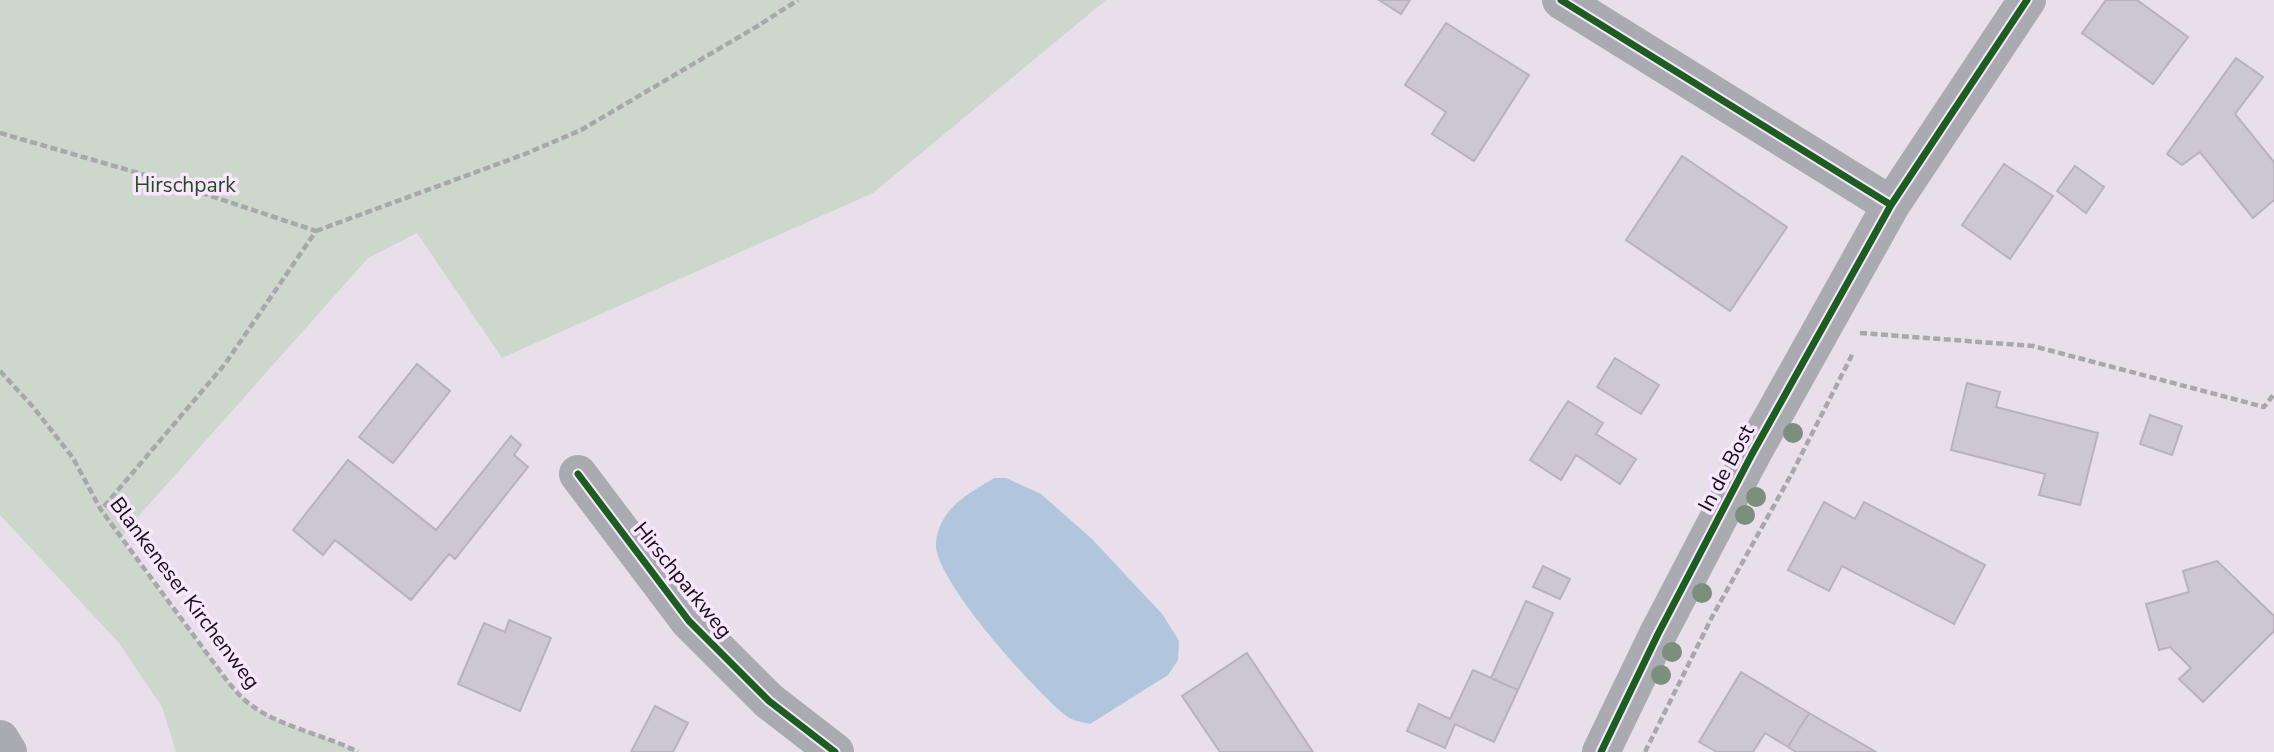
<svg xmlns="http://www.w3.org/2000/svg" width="2274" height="752" font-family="'Nunito Sans',sans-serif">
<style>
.green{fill:#ccd8cc}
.water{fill:#b1c6dc}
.building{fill:#cdc7d1;stroke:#b9b2bc;stroke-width:2}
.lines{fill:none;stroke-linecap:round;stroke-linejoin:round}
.path{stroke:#a7a7ac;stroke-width:4.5;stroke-dasharray:7 3.5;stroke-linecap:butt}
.minor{stroke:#a9abb0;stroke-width:38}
.cycleway-casing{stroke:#f9e6fe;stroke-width:11}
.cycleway{stroke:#1b5e20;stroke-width:7}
.tree{fill:#7c8e7c}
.labels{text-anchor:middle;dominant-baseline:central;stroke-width:7;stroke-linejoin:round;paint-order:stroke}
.park-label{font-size:21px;fill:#244c21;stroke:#f9e6fe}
.street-label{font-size:21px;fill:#130d15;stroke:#f9e6fe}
</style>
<rect width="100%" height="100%" fill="#e8dfeb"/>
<!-- green -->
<path class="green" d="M0,0h1106l-233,193 -371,165 -85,-125 -49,25 -240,270 -7,12 107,142c7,8 14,17 23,23 29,22 75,30 107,47h-182l-14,-45 -43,-64 -119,-128z"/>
<!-- water -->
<path class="water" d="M994,478h12l35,16 51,45 71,76 16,26 -1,19 -10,15 -78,49c-8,-2 -18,-3 -25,-9 -29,-23 -134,-138 -129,-173 4,-34 32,-48 58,-64z"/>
<!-- building -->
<path class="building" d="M1379,0h31l-9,14z
M2106,0h31l51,37 -35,47 -71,-51z
M1446,23l83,52 -55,86 -42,-27 14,-22 -41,-27z
M2236,58l27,19 -28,37 39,48v38l-21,18 -53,-66 -18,13 -15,-11z
M1682,156l105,71 -57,84 -104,-71z
M2004,164l49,32 -43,63 -48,-34z
M2075,166l29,21 -18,26 -29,-22z
M1615,358l44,27 -18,29 -44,-27z
M417,364l33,27 -57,72 -34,-26z
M1967,383l33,9 -4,15 102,26 -18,72 -41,-10 6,-21 -94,-24z
M1568,401l35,22 -7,11 40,25 -16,25 -44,-29 -15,25 -31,-20z
M2150,415l32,11 -10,29 -32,-11z
M511,436l10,9 -7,10 14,12 -73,92 -6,-5 -38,46 -76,-60 -12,15 -30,-25 55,-70 88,70z
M1824,502l31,17 9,-17 121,63 -31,59 -112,-58 -13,25 -41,-21z
M2217,561l57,55v15l-71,71 -24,-23 12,-11 -21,-21 -11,3 -13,-46 43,-12 -6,-21z
M1543,566l27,13 -10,20 -27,-12z
M1526,601l27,12 -35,77 -27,-12z
M509,620l42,18 -31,73 -62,-27 26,-61 21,9z
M1247,653l66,99h-93l-38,-56z
M1473,670l45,20 -24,52 -39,-18 -10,24 -38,-17 12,-27 31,15z
M1741,672l68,41 -21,34 -23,-14 -12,19h-36l-18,-10z
M655,706l33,17 -15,29h-42z
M1809,713l67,39h-80l-8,-5z"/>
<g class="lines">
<!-- path -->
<path class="path" d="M0,133l166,48 150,50 -91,133 -124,146
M316,231l209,-77 56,-24 175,-103 42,-27
M1860,333l173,13 231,61 10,-13
M0,371l34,37 39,50 28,52 127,172c7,8 14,17 23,23 29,22 75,30 107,47
M1645,752l67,-135 79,-142 62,-122"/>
<!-- minor -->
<path class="minor" d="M1561,0l330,205
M578,474l111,147 80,80 66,51
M0,739l8,13
M1601,752l57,-118 94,-180 139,-249 136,-205"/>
<defs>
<path id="cycleway" d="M1561,0l330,205
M578,474l111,147 80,80 66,51
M1601,752l57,-118 94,-180 139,-249 136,-205"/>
</defs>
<!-- cycleway casing -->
<use href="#cycleway" class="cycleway-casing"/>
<!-- cycleway -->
<use href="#cycleway" class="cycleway"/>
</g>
<!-- trees -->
<g class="tree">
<circle cx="1793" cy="433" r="10"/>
<circle cx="1756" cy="497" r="10"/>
<circle cx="1745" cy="515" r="10"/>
<circle cx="1702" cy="593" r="10"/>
<circle cx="1672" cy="652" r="10"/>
<circle cx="1661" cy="675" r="10"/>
</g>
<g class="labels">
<!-- park labels -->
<g class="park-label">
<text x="185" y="185">Hirschpark</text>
</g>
<!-- street labels -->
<g class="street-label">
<text transform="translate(1726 468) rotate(-62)">In de Bost</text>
<text transform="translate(683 580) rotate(51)">Hirschparkweg</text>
<text transform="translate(185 593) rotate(53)">Blankeneser Kirchenweg</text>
</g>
</g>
</svg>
